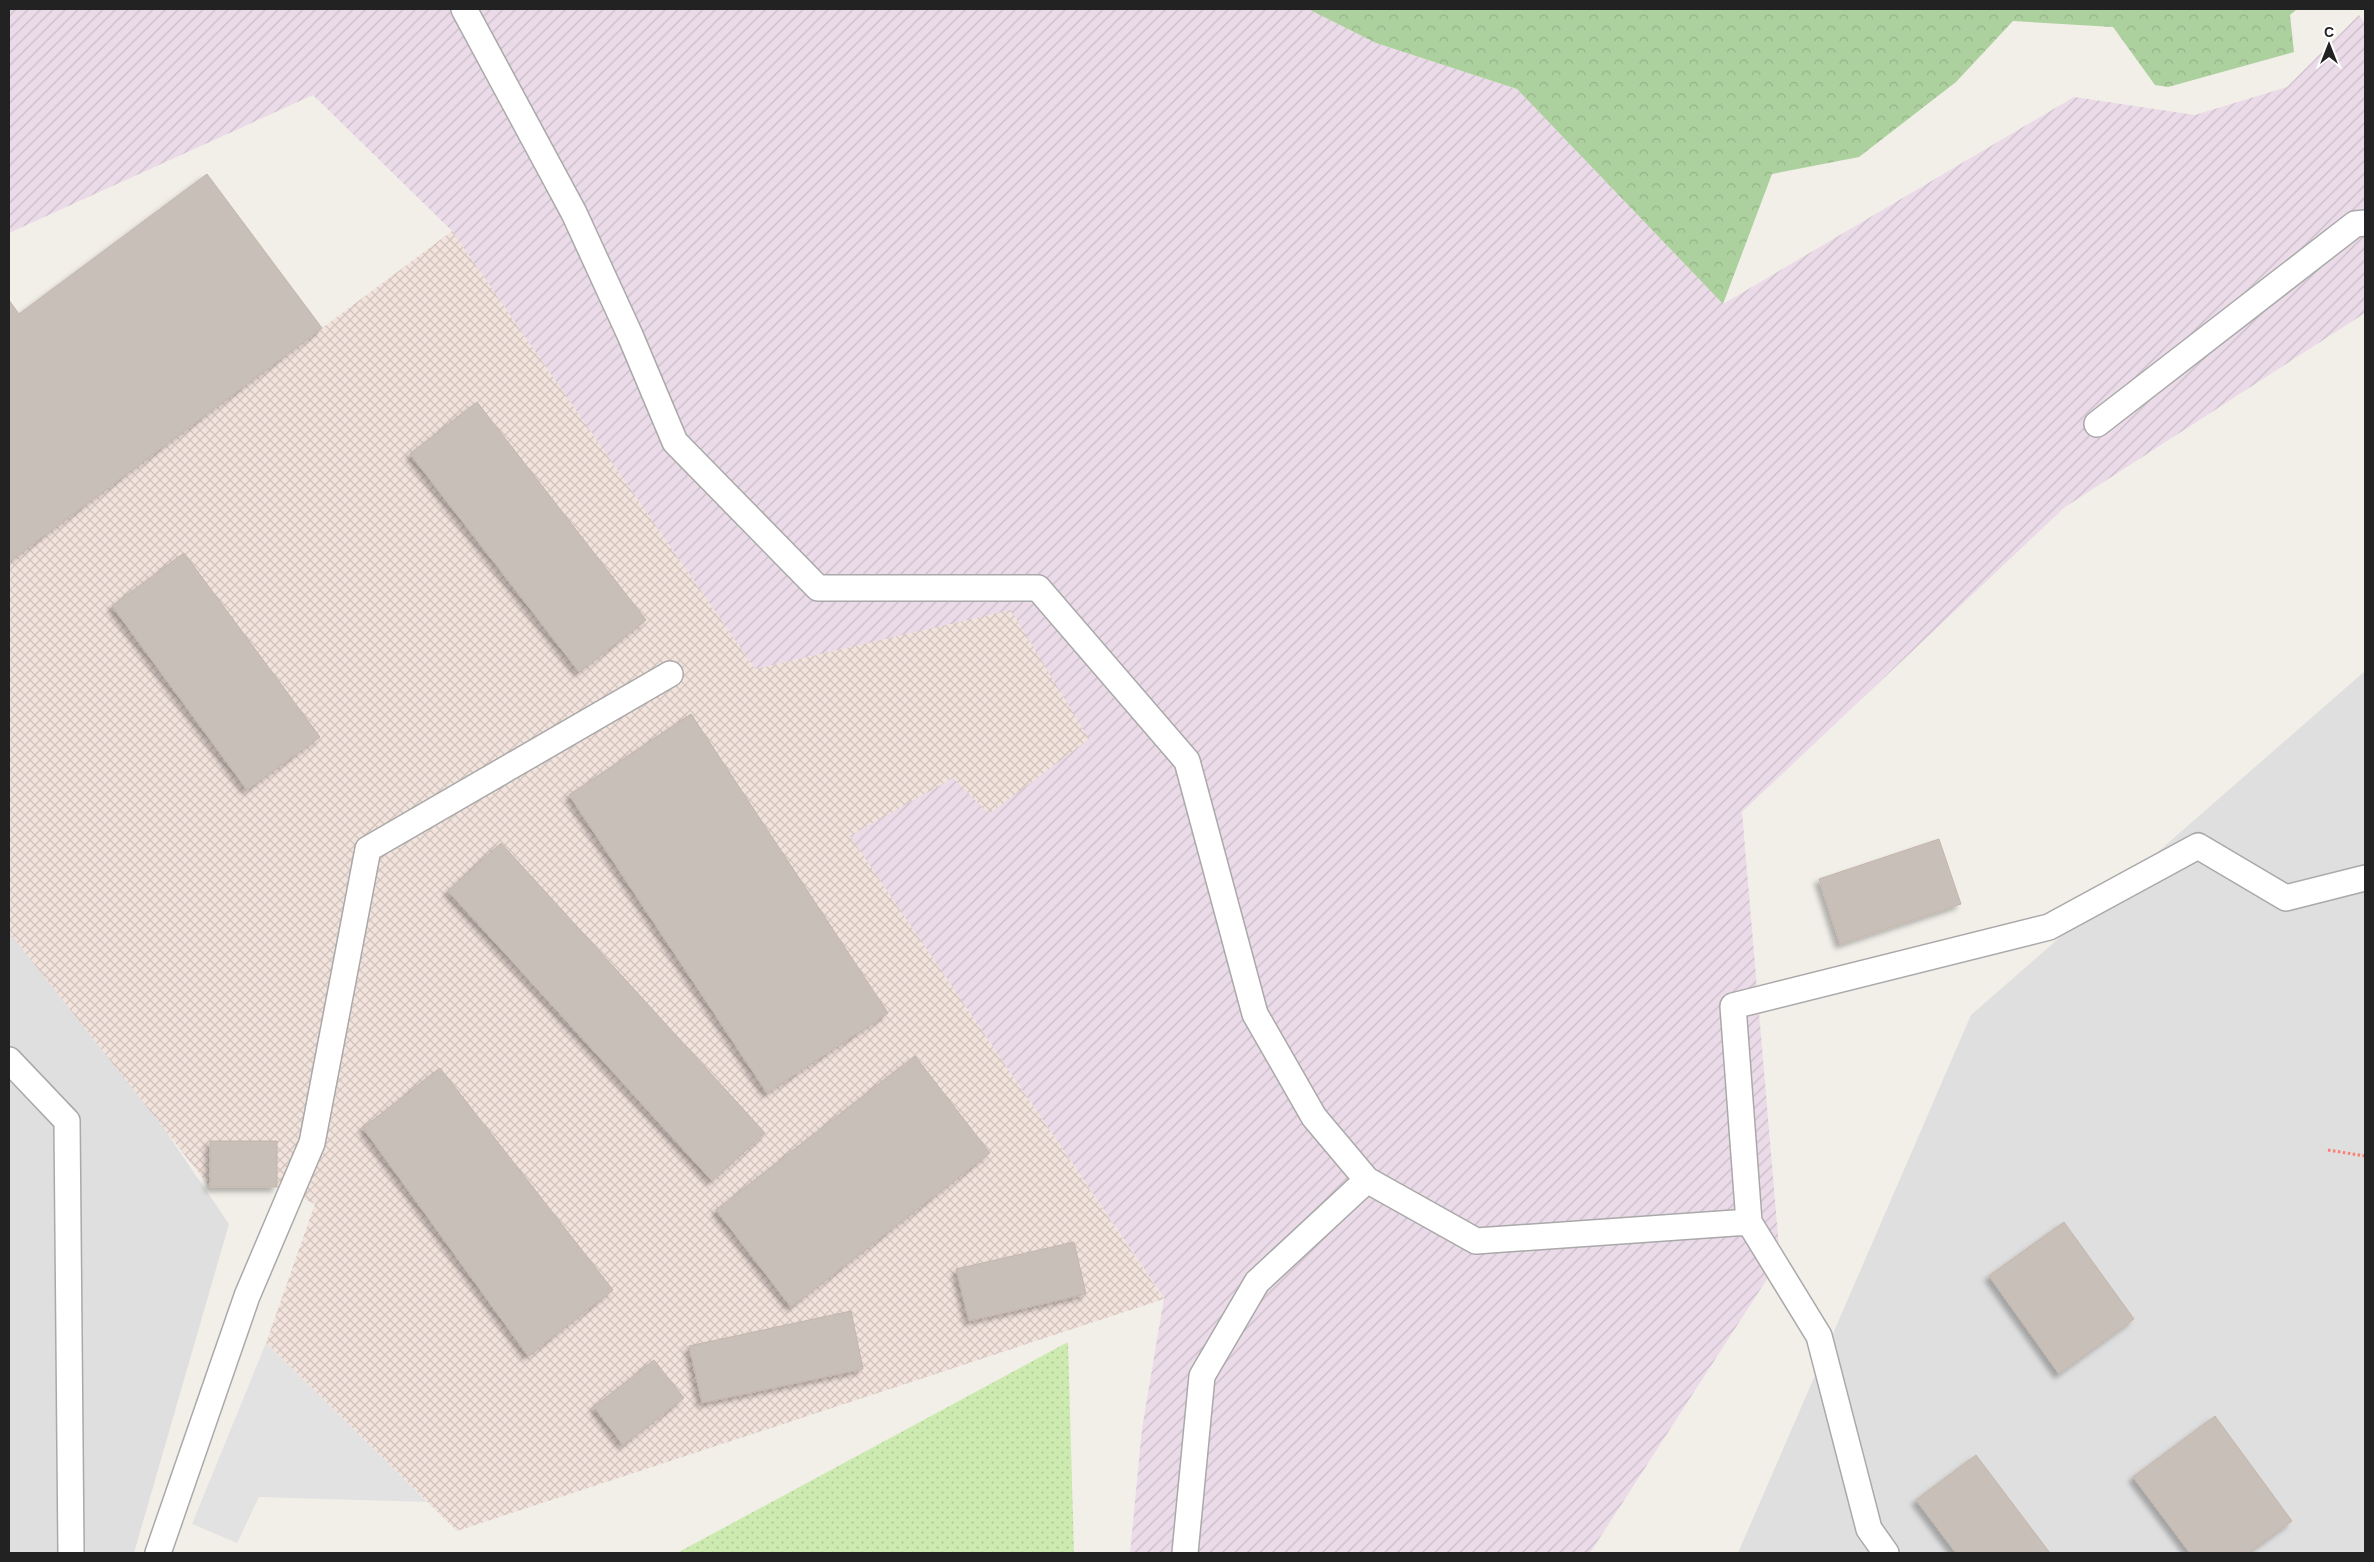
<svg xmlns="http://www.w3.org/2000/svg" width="2374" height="1562" font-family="Arial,sans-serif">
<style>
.residential{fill:#e0dfdf}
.industrial{fill:url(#industrial-furrows)}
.military{fill:url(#military-cross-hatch)}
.grass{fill:url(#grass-dots)}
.forest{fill:url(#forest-crowns)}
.parking{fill:#e2e2e2}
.building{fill:#c7bfb8;stroke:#c4b6ab;filter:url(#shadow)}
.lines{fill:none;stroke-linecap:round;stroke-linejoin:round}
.lane-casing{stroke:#a9a9a9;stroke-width:28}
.path{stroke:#fa8072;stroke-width:3;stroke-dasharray:2.5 2.5;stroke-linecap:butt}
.lane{stroke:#fff;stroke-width:25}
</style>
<defs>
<pattern id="industrial-furrows" width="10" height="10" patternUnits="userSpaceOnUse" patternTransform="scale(1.25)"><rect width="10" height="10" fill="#ebdbe8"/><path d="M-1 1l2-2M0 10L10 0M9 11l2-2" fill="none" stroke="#c9bcc7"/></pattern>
<pattern id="military-cross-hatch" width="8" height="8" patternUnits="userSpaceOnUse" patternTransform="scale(1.25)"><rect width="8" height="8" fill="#f3e3dd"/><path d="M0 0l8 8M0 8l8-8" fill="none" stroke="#d0c2bd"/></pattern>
<pattern id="grass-dots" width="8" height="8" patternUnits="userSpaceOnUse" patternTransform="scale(1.25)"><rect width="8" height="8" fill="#cdebb0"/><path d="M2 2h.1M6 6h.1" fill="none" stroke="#b0c997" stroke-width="1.8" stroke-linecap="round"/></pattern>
<pattern id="forest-crowns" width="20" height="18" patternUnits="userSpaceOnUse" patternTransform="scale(1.25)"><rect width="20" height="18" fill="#add19e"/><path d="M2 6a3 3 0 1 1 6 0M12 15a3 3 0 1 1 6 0" fill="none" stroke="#95b388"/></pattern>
<filter id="shadow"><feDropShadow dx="-4.5" dy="4.5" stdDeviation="2.5" flood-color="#0004"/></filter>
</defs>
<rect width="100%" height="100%" fill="#f2efe9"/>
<!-- residential -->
<path class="residential" d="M2365,671v882h-627l233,-538z
M9,901l220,323 -95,329h-125z"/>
<!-- industrial -->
<path class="industrial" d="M9,9h1299l68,34 141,46 206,215 351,-207 121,18 92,-28 72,-72 6,8v290l-300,194 -323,305 38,447 -190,294h-460l12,-124 22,-131 -315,-463 104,-57 58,-167 -256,58 -303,-438 -139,-136 -304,138z"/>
<!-- military -->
<path class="military" d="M452,231l303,438 256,-59 78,129 -100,75 -36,-36 -103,58 314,463 -707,232 -191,-188 49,-139 -38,-17h-67l-201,-255v-370z"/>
<!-- grass -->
<path class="grass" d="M1068,1342l6,211h-397z"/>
<!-- forest -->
<path class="forest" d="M1308,9h989l-7,6 4,37 -126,35 -13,-2 -42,-58 -100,-6 -57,61 -97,75 -87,17 -49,130 -206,-215 -141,-46z"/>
<!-- parking -->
<path class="parking" d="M266,1343l161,159 -168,-5 -22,46 -45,-19z"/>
<!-- building -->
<path class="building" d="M207,174l115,154 -313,234v-262l10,14z
M477,402l169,218 -67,52 -169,-218z
M184,553l136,184 -73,53 -135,-184z
M691,714l197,299 -121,80 -198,-298z
M1939,839l22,65 -121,40 -21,-65z
M501,843l264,290 -53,48 -264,-290z
M915,1056l75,97 -199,154 -75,-97z
M440,1068l173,222 -85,66 -165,-228z
M210,1141h67v46h-67z
M2064,1222l70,97 -75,55 -70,-98z
M1074,1242l12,52 -117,27 -13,-52z
M851,1311l12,58 -161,34 -13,-57z
M654,1360l30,38 -61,47 -29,-38z
M2215,1416l77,105 -44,32h-58l-57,-76z
M1976,1455l74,98h-94l-40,-53z"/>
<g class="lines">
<defs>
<path id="lane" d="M464,9l110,204 56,122 45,107 143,146h220l149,173 68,253 59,103 53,63 109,61 273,-19
M2097,424l258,-200 10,-1
M9,1060l58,61 4,432
M158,1553l89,-257 65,-153 56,-294 302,-175
M1185,1553l17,-177 55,-94 110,-102
M1886,1553l-17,-24 -50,-193 -70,-114 -16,-216 316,-79 149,-81 88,52 79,-20"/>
</defs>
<!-- lane casing -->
<use href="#lane" class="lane-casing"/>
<!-- path -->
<path class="path" d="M2328,1150l37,6"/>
<!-- lane -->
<use href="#lane" class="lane"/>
</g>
<!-- border -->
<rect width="2374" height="1562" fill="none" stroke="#222222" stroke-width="20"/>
<!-- north arrow -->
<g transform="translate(2329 45)" stroke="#ffffff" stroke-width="4" paint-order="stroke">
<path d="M0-4L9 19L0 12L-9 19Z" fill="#222222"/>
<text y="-8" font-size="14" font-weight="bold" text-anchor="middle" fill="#222222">С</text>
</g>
</svg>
